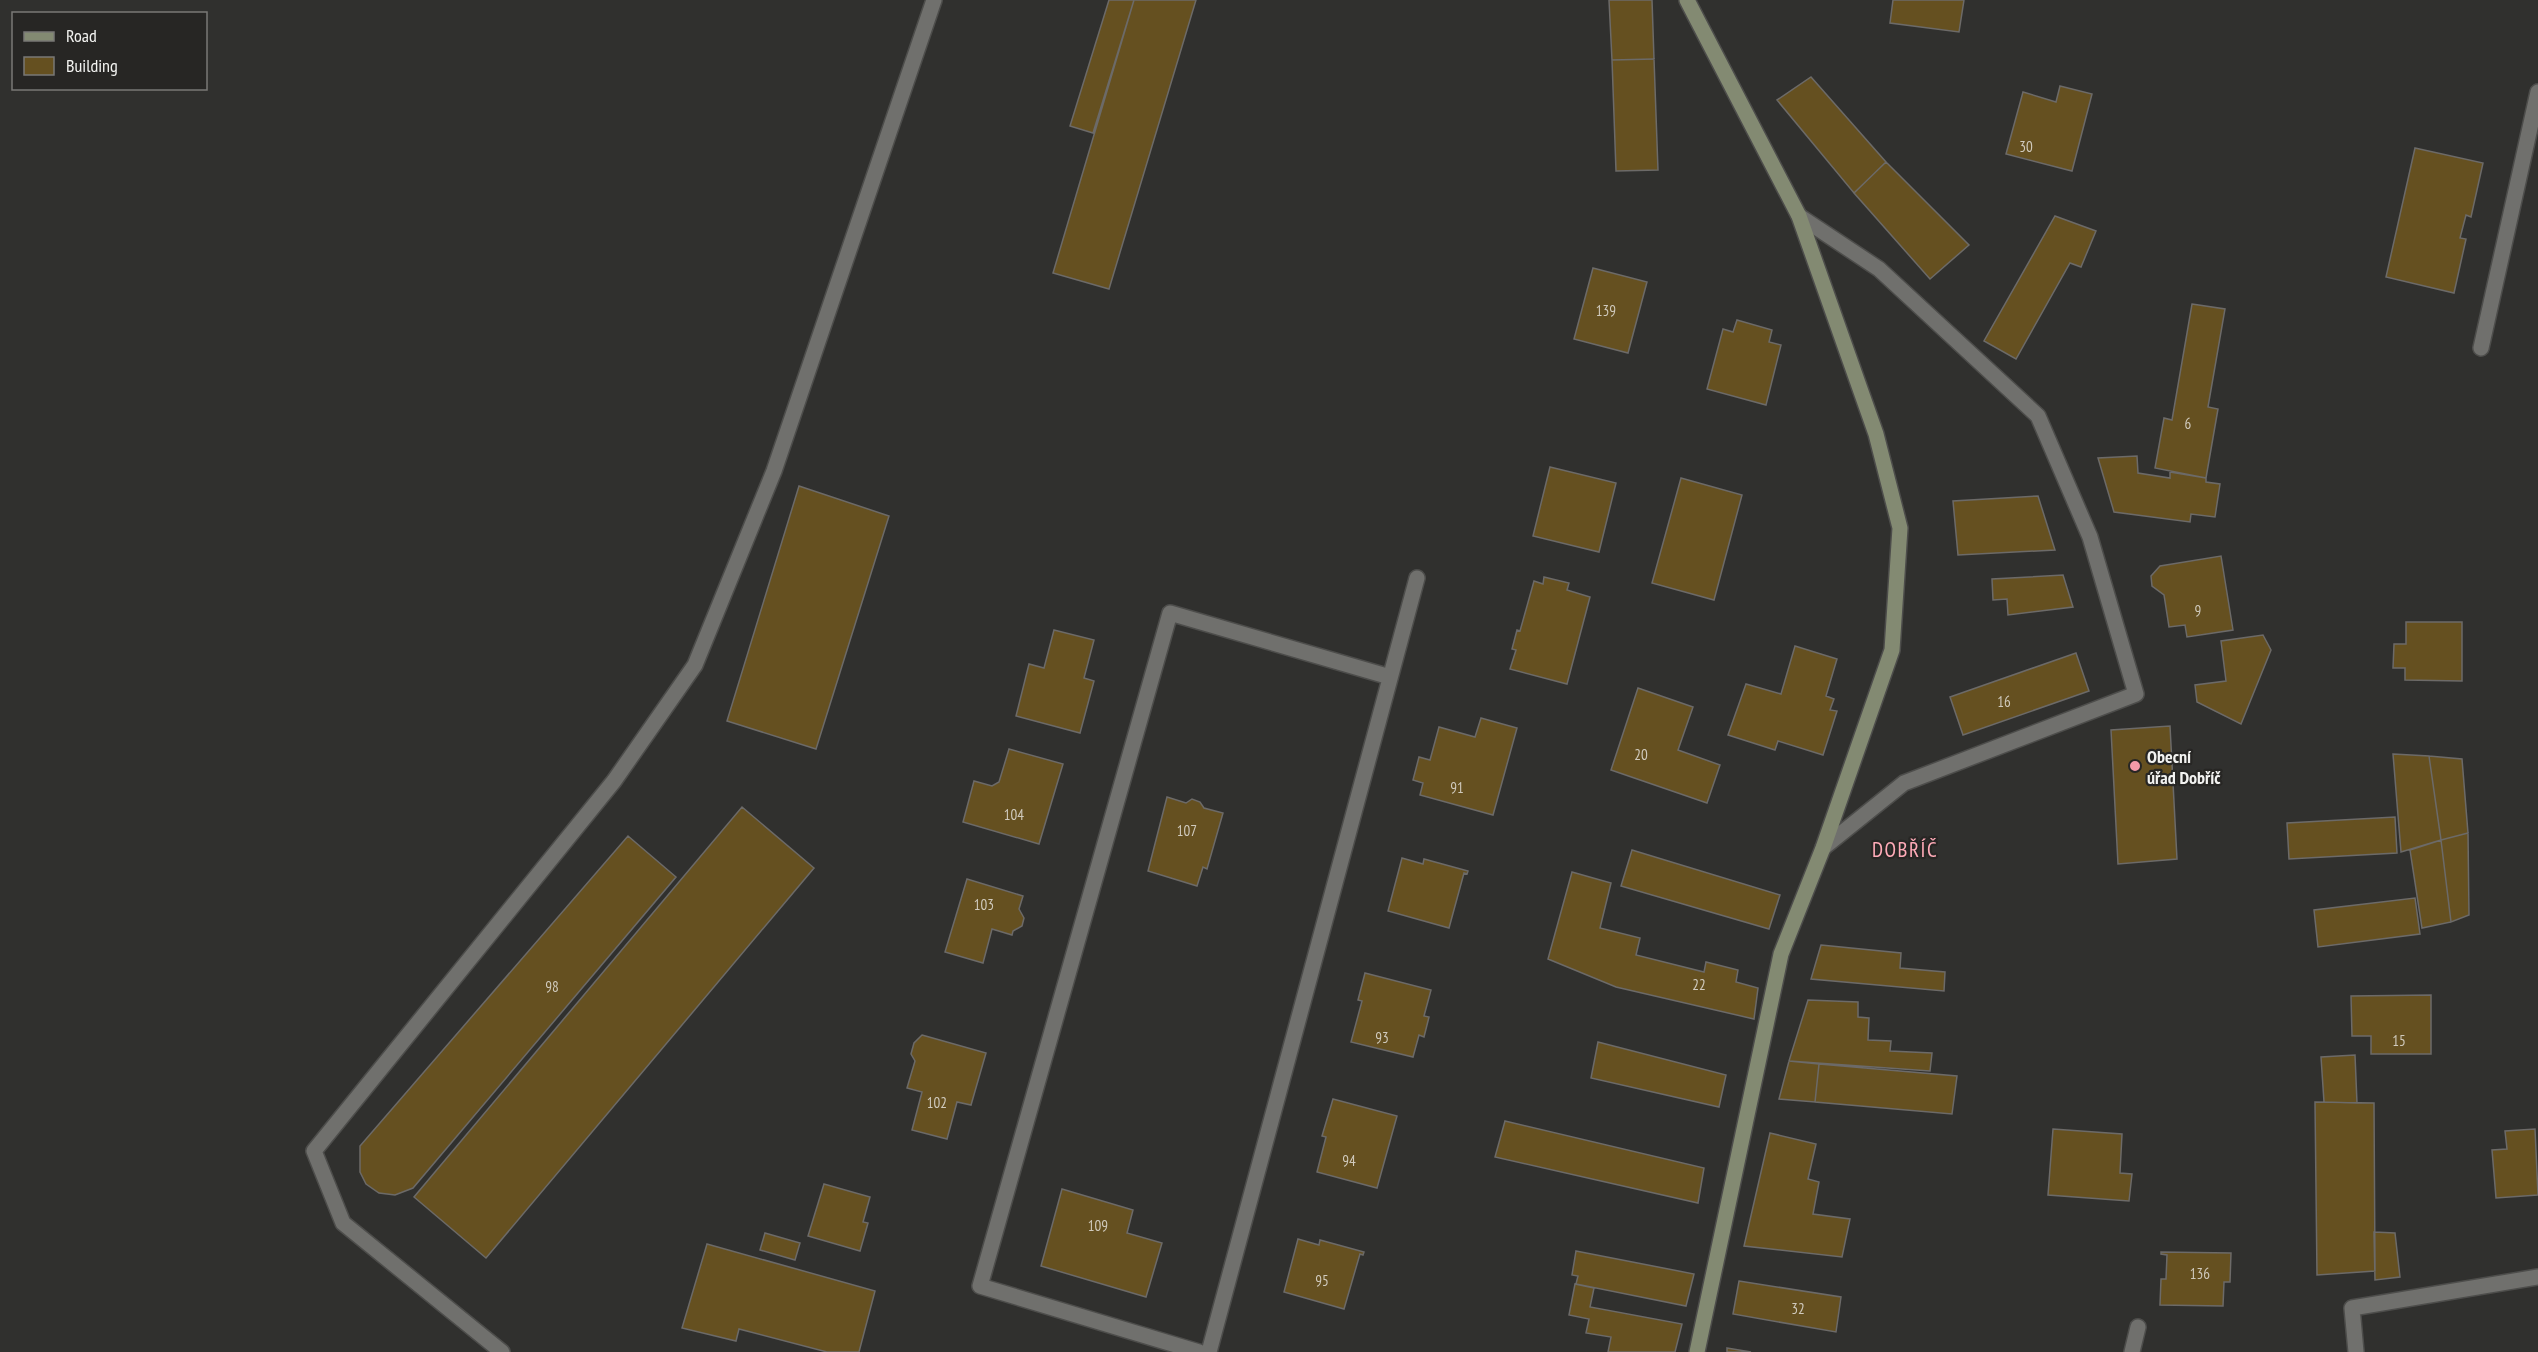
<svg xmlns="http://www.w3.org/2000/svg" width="2538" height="1352" font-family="'PT Sans Narrow',sans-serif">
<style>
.building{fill:#655020;stroke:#6c6a68;stroke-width:1.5}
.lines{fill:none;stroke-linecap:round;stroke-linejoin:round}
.lane-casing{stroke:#4d4d4b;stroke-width:18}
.street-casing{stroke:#4d4d4b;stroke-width:18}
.secondary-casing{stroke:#4d4d4b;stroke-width:18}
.lane{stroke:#70706d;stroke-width:15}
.street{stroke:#70706d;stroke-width:15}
.secondary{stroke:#838a72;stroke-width:15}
.poi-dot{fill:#f39aa9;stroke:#272624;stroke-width:2}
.labels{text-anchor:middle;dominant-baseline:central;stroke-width:4.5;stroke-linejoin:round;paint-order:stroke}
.number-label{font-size:15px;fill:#d0cabd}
.poi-label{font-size:18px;font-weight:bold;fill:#f3f3f1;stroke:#272624;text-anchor:start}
.quarter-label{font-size:21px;letter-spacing:1.5px;fill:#ffabb8;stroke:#272624}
</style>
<rect width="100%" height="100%" fill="#30302e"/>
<!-- building -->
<path class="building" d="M1109,0h25l-41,133 -23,-7z
M1134,0h62l-87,289 -56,-16z
M1609,0h43l2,59 -42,1z
M1893,0h71l-5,32 -69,-9z
M1654,59l4,111 -42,1 -4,-111z
M1811,77l75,85 -32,31 -77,-93z
M2060,86l32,8 -20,77 -66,-17 17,-62 33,10z
M2415,148l68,15 -12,54 -5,-2 -6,23 6,1 -12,54 -68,-16z
M1886,162l83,83 -39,34 -76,-86z
M2055,216l41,15 -15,36 -11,-4 -54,96 -32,-18z
M1593,268l54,14 -19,71 -54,-14z
M2192,304l33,5 -17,98 10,2 -12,69 -51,-10 9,-50 8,2z
M1737,320l35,10 -3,12 12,3 -15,60 -59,-16 16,-60 10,3z
M2137,456l1,17 32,5v-6l36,6v4l14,2 -5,33 -24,-3 -1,8 -76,-10 -16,-54z
M1550,467l66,16 -17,69 -66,-16z
M1681,478l61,17 -28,105 -62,-17z
M799,486l90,30 -73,233 -89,-28z
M2038,496l17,54 -97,5 -5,-54z
M2221,556l12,74 -46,7 -2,-12 -16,2 -5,-32 -12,-9 -1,-10 9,-10z
M2063,575l10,32 -65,8 -1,-16 -14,1 -1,-21z
M1544,577l25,6 -2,7 23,7 -23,87 -57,-15 6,-19 -4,-1 5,-19 3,1 14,-50 9,3z
M2406,622h56v59l-57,-1v-12h-12l1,-24h12z
M1054,630l40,10 -10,38 10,3 -14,52 -64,-17 13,-52 15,4z
M2263,635l8,15 -30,74 -44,-22 -2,-17 31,-4 -5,-40z
M1795,646l42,13 -11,37 8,3 -4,11 7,1 -14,44 -45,-14 -3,9 -47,-15 18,-51 35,10z
M2076,653l13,38 -126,44 -13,-38z
M1638,688l55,19 -15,43 42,15 -13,38 -96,-33z
M1481,718l36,10 -24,87 -73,-20 3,-12 -10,-3 6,-23 11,3 9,-33 36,10z
M2170,726l7,133 -59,5 -7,-134z
M1009,749l54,15 -24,80 -76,-22 11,-41 18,5 7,-4z
M2393,754l36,2 12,84 -40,12z
M2429,756l33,3 6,74 -27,7z
M1167,797l19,6 6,-4 8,3 4,6 19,5 -16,56 -4,-2 -6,19 -49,-15z
M742,807l72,61 -328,390 -72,-61z
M2395,817l2,36 -108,6 -2,-36z
M2468,833l1,82 -18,7 -10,-82z
M628,836l48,41 -263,311 -18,7 -16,-2 -13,-9 -6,-12v-26z
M2441,840l10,82 -29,6 -12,-78z
M1632,850l148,45 -11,34 -148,-43z
M1402,858l21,6 1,-5 44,12 -1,3 -3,-1 -15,55 -61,-17z
M1572,872l39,11 -11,45 40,10 -4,17 68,17 2,-10 32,8 -2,12 22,6 -4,31 -138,-32 -68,-28z
M967,879l56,17 -4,13 5,9 -2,8 -9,5 -1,4 -20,-6 -9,34 -38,-11z
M2415,898l5,36 -102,13 -4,-37z
M1821,945l80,8 -1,15 45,4 -1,19 -133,-12z
M1365,973l66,17 -7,26 5,1 -5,20 -5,-2 -6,22 -62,-15 11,-41 -4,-1z
M2431,995v59h-60v-18h-19l-1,-40z
M1808,1000l50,2v15l11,1 -1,22 23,1 -1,10 42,2 -2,18 -141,-10z
M922,1035l64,18 -15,52 -14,-3 -10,37 -35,-9 10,-38 -15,-4 8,-27 -4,-7 3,-11z
M1598,1042l128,33 -7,32 -128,-29z
M2355,1055l2,48 -33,-1 -3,-45z
M1789,1061l30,3 -4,38 -36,-3z
M1819,1064l138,12 -5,38 -137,-12z
M1333,1099l64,17 -20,72 -60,-16 9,-35 -4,-1z
M2315,1102l59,1 1,168 -58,4z
M1505,1121l199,47 -6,35 -203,-46z
M2053,1129l69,5 -2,39 12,1 -3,27 -81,-6z
M2535,1129l3,66 -42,3 -4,-48 15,-1 -2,-18z
M1770,1133l46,11 -8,35 11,3 -6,32 37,5 -8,38 -98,-11z
M824,1184l46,13 -7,25 5,1 -8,28 -52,-15z
M1062,1189l71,21 -6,23 35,10 -16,54 -105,-31z
M2374,1232l21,1 5,44 -25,3z
M765,1233l35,10 -5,17 -35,-10z
M1298,1239l21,6 1,-5 44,12 -1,3 -3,-1 -16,55 -60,-17z
M707,1244l168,47 -16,61h-32l-88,-23 -3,12 -54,-13z
M1576,1251l118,23 -8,32 -110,-22 2,-8 -6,-1z
M2161,1252l70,1 -1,29h-6l-1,24 -63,-1 1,-26h5l1,-24 -6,-1z
M1739,1281l102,16 -5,35 -103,-18z
M1575,1284l19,4 -4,19 92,17 -7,28h-67l3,-15 -25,-4 3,-14 -20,-4z
M1727,1348l24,4h-24z"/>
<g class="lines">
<defs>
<path id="lane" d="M502,1352l-159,-129 -29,-72 300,-370 81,-116 79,-194 160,-471"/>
<path id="street" d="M1799,216l80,53 159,147 52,121 46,157 -232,89 -81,65
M2481,348l57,-256
M1199,1352l-219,-66 190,-673 220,64
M1209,1352l208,-774
M2132,1352l6,-25
M2356,1352l-4,-44 186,-31"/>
<path id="secondary" d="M1687,0l112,216 77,218 24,94 -8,122 -69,198 -42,106 -84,398"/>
</defs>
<!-- lane casing -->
<use href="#lane" class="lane-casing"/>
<!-- street casing -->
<use href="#street" class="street-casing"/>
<!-- secondary casing -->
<use href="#secondary" class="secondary-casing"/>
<!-- lane -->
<use href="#lane" class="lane"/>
<!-- street -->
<use href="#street" class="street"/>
<!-- secondary -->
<use href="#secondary" class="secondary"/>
</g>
<!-- markers -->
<circle class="poi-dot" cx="2135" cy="766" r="6"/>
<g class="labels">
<!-- number labels -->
<g class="number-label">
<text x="2026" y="146">30</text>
<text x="1606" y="310">139</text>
<text x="2188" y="423">6</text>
<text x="2198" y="610">9</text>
<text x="2004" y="701">16</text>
<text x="1641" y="754">20</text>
<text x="1457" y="787">91</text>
<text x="1014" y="814">104</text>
<text x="1187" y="830">107</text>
<text x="984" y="904">103</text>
<text x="1699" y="984">22</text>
<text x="552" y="986">98</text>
<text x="1382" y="1037">93</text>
<text x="2399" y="1040">15</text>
<text x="937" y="1102">102</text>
<text x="1349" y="1160">94</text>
<text x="1098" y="1225">109</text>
<text x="2200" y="1273">136</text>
<text x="1322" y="1280">95</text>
<text x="1798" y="1308">32</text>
</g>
<!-- poi labels -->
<g class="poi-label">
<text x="2147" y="756">Obecní<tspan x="2147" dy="21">úřad Dobříč</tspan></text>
</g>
<!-- quarter labels -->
<g class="quarter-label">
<text x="1905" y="849">DOBŘÍČ</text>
</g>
</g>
<!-- legend -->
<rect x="12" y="12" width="195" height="78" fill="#272624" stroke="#797876" stroke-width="1.5"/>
<rect x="24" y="32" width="30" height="9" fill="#838a72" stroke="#797876" stroke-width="1.5"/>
<text x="66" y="42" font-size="18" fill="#f3f3f1">Road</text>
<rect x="24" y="57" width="30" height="18" fill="#655020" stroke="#797876" stroke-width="1.5"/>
<text x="66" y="72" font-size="18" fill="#f3f3f1">Building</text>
</svg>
